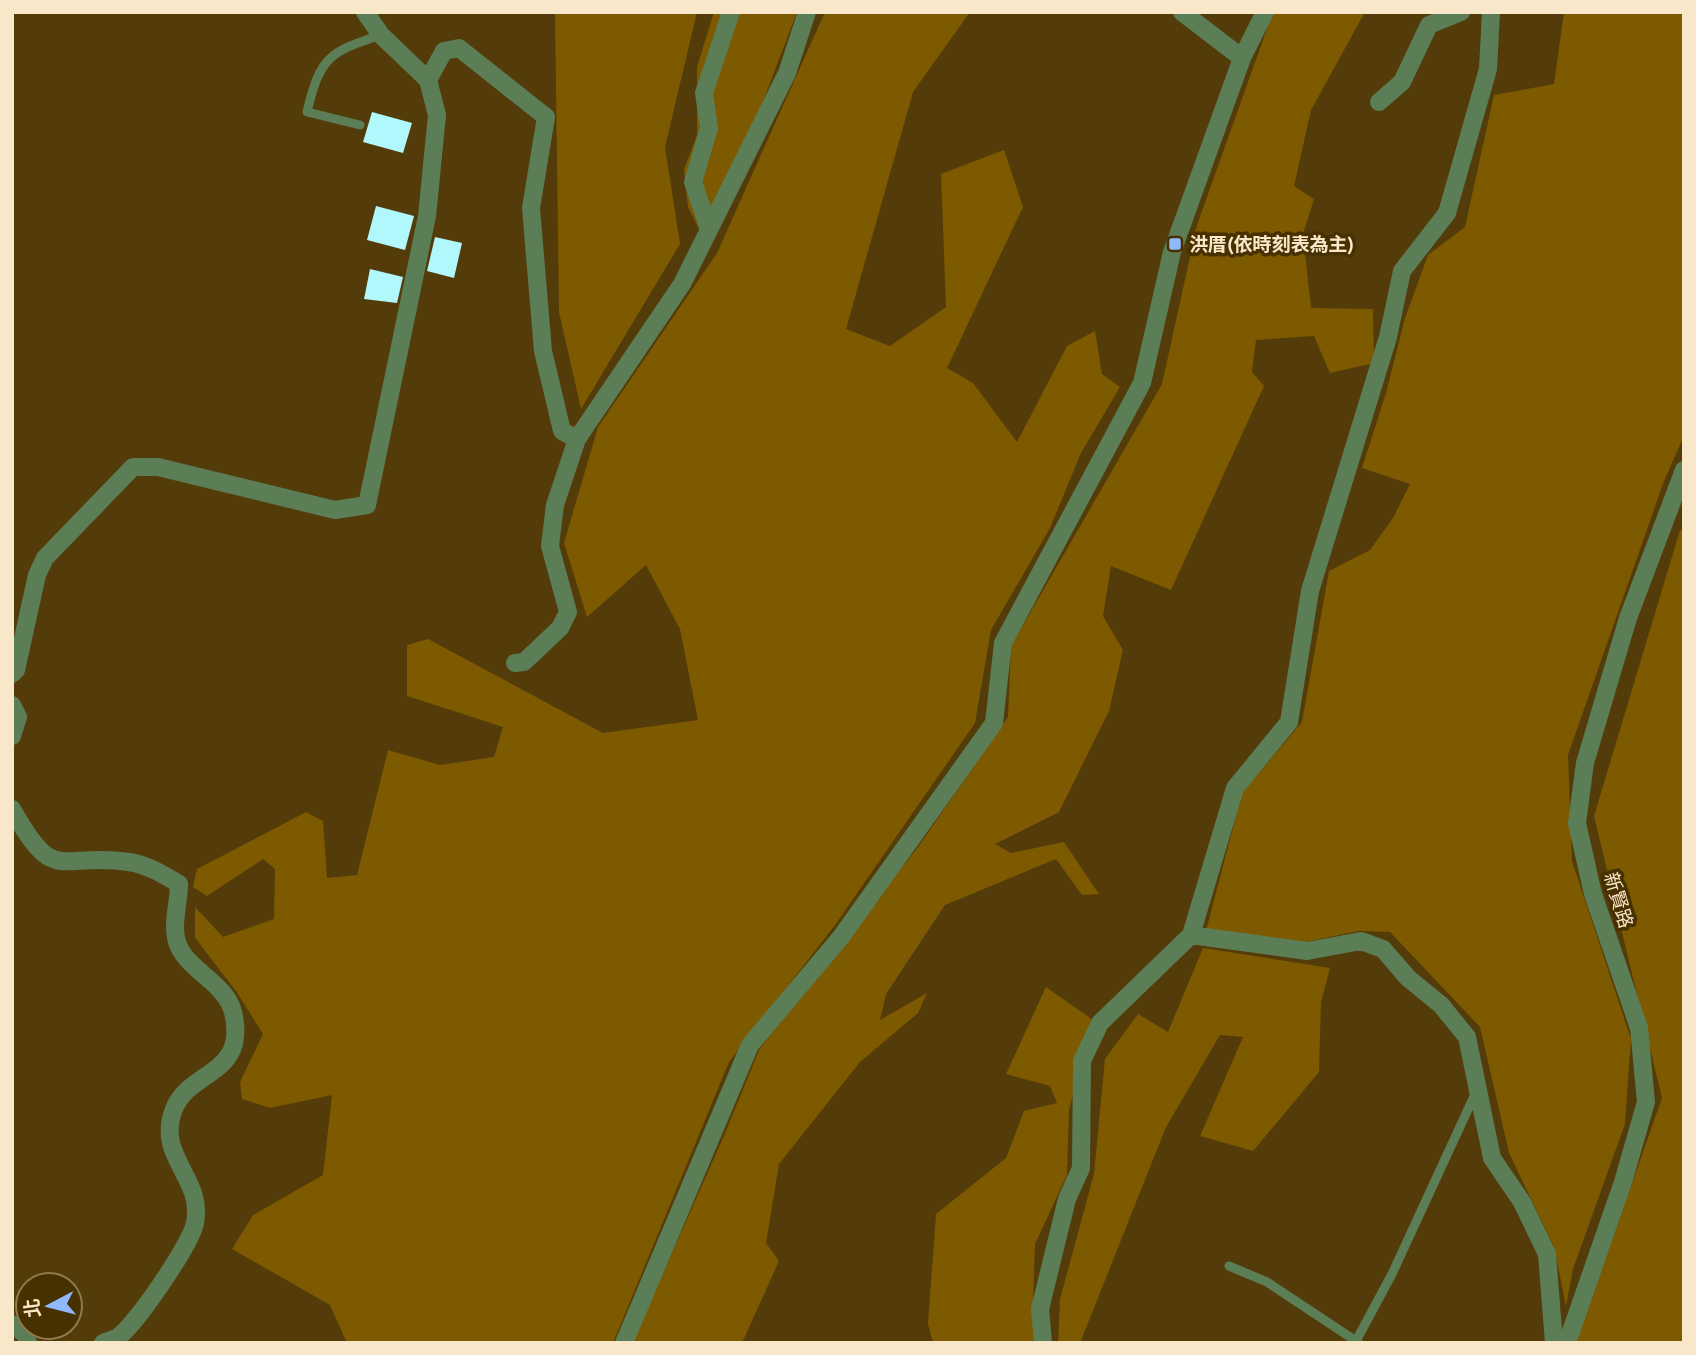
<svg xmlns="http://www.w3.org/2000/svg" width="1696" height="1355" font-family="Ubuntu,'Noto Sans TC',sans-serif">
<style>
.green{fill:#7d5900}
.building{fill:#b0f8fc}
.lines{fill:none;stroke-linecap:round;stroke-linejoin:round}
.service{stroke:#5c7e57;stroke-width:9}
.minor{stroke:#5c7e57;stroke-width:18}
.tertiary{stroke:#5c7e57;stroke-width:18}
.poi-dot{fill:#90b8fd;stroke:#483100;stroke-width:2.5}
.labels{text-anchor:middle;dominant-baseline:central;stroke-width:7;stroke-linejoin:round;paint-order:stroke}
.poi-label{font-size:19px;font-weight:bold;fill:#f9e7c9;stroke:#483100;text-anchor:start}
.street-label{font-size:19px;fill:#f9e7c9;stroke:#483100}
</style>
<rect width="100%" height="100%" fill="#533c0a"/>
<!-- green -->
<path class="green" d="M555,12h142l-32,135 15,97 -99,165 -22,-97z
M714,12h83l-49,129 -45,96 -15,-30 -4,-37 13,-35v-68z
M825,12h145l-57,80 -67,237 44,17 56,-39 -5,-133 63,-24 19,57 -76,161 26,15 44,59 50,-96 28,-15 7,43 18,13 -39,66 -31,75 -59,102 -16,93 -140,202 -106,137 -116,281h-266l-17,-38 -98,-56 21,-34 70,-40 9,-80 -62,13 -28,-9 -2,-17 23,-48 -27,-43 -41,-53v-31l28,30 51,-18 1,-50 -12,-10 -56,37 -14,-9 4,-18 109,-57 17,9 4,57 30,-3 31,-125 52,15 54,-8 9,-30 -96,-31v-51l21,-6 175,94 95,-13 -18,-91 -34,-64 -59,52 -23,-74 34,-116 119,-174z
M1273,12h92l-54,98 -17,76 20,13 -11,35 8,74 62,1 1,54 -44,10 -16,-37 -58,4 -4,32 12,14 -93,204 -60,-24 -8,50 20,34 -14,61 -50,101 -64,32 16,9 53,-11 35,52 -17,1 -26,-36 -111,46 -59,89 -6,26 47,-27 -9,20 -58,49 -81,102 -13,79 13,18 -37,82h-110l91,-205 37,-90 158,-201 90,-130 3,-71 151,-262 35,-159z
M1564,12h120v424l-20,45 -96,274 4,106 59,178 -6,85 -52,145 -7,37 -12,-59 -45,-94 -29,-126 -90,-95 -31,-1 -54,11 -99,-11 36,-138 60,-71 27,-151 41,-21 23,-32 17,-34 -48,-16 24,-75 19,-75 23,-63 37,-28 29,-132 60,-11z
M1680,530h4v813h-108l86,-245 -68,-282z
M1203,948l127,20 -9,34 -2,70 -66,79 -53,-15 43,-99 -23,-2 -54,92 -86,216h-22l2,-44 34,-125 11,-115 33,-45 30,18z
M1046,987l47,33 -24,90 -2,65 -32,69 -2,59 3,40h-103l-5,-19 8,-110 70,-56 18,-47 33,-8 -7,-17 -44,-12z"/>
<!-- building -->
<path class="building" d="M372,112l40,11 -9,30 -40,-11z
M376,206l38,10 -9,34 -38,-10z
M435,237l27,6 -8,35 -27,-7z
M370,269l33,8 -6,26 -33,-4z"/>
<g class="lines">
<!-- service -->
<path class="service" d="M360,125l-53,-13c13,-55 22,-60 74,-77
M1229,1266l38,16 92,61
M1356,1341l36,-67 84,-182"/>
<!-- minor -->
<path class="minor" d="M1182,12l60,46
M1491,12l-3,57 -41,144 -45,58 -14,66 -78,254 -21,131 -54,66 -44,147 116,16 54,-10 22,8 25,29 33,27 26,32 25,121 30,44 25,52 7,89
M428,80l16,-29 15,-3 87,69 -15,91 12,143 19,80 15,8 -22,66 -5,41 18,66 -8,16 -36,34 -9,1
M1379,102l23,-20 27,-57 32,-13
M709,229l-16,-47 16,-54 -5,-35 27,-81
M577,439l105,-155 105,-211 20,-61
M12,674l4,-4 21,-95 8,-17 88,-91h25l177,43 32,-5 60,-289 10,-101 -9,-35 -47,-45 -16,-23
M12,705l6,12 -6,19
M12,809c44,79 47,42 117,53 19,3 35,13 50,22 0,20 -9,44 0,63 11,24 47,37 54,65 15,64 -43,57 -59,97 -19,48 30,68 21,114 -4,21 -60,103 -77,114 -4,2 -10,4 -15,6
M12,1324l13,10 3,9
M624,1343l126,-298 91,-108 153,-214 9,-80 139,-260 30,-131 70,-194 23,-46
M1043,1343l-3,-34 27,-110 14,-31 1,-107 18,-38 91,-88"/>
<!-- tertiary -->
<path class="tertiary" d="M1567,1343l56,-161 23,-80 -7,-74 -46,-134 -16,-71 8,-60 43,-145 56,-148"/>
</g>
<!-- markers -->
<rect class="poi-dot" x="1168" y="237" width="14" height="14" rx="3.5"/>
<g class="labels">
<!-- poi labels -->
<g class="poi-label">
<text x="1189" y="244">洪厝(依時刻表為主)</text>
</g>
<!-- street labels -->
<g class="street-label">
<text transform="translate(1619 900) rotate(73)">新賢路</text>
</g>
</g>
<!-- border -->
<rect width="1696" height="1355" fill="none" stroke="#f9e7c9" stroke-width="28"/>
<!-- north arrow -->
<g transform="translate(49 1306) rotate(263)"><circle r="33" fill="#483100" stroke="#8f7a50" stroke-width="2"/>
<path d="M0-5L12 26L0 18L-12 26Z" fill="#90b8fd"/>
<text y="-10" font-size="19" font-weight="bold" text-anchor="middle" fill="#f9e7c9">北</text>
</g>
</svg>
